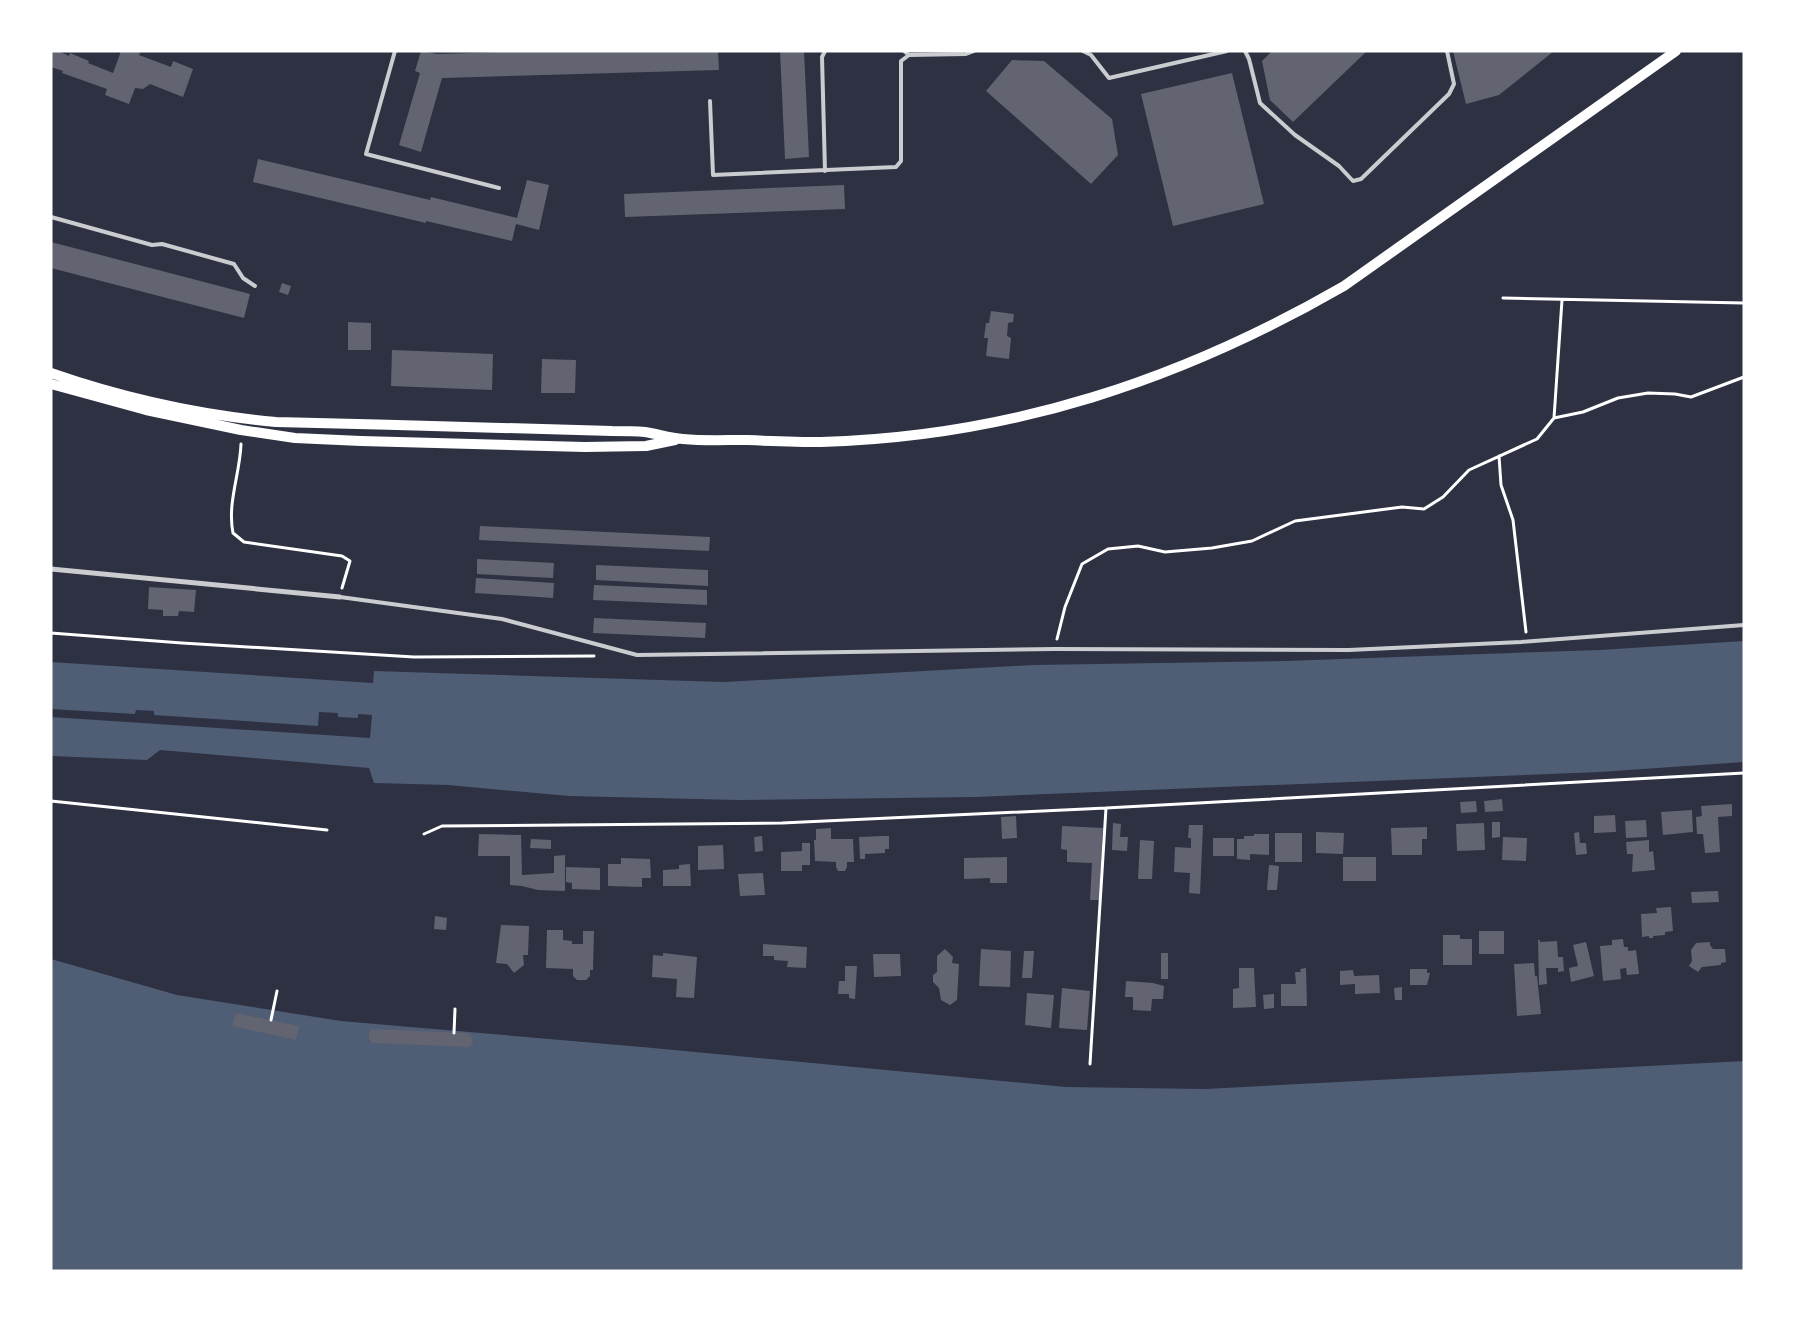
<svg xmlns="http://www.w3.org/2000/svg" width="1795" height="1322" font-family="Jost,sans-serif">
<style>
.water{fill:#4f5d75}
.building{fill:#626471}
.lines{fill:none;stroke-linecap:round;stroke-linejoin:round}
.path{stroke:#fff;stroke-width:3}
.service{stroke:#caccd0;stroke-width:4}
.minor{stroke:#caccd0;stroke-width:5}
.secondary{stroke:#fff;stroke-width:10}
</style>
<rect width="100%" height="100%" fill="#2d3142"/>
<!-- water -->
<path class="water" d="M1744,641v121l-144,10 -625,25 -237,3 -169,-4 -121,-11 -74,-2 -5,-15 -209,-18 -13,10 -96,-4v-39l319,21 2,-23 -14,-1v4l-20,-1v-4l-19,-1 -1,14 -164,-11v-4l-18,-1 -1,4 -84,-5v-47l322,21 1,-12 350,11 309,-17 251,-4 315,-11z
M51,959l126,36 164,26 301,26 424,40 139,2 539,-28v210h-1693z"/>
<!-- building -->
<path class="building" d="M51,51h7l11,5 1,-3 19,8 -1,2 25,10 8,-22h20l-2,4 32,12 2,-6 20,8 -10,28 -33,-13 -7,5 -8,-1 -6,16 -24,-9 2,-6 -45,-16 1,-2 -12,-4z
M421,51l16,3 99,-3h182l1,19 -277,8 -21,74 -22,-7 21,-72 -5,-2z
M780,51h24l5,106 -24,2z
M1272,51h95l-74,71 -23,-22 -8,-39z
M1453,51h101l-55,44 -33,9z
M1012,60l32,1 68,58 6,36 -27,29 -105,-93z
M1232,73l32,131 -91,22 -32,-132z
M258,159l172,41 1,-3 86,21 10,-38 22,5 -10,45 -23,-6 -4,17 -86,-20v2l-173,-41z
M844,185l1,24 -220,8 -1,-23z
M51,242l199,52 -6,24 -193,-50z
M282,283l9,3 -3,9 -9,-3z
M991,311l23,3 -1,8 -5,1 -1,13 4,2 -2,21 -23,-3 2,-18h-4l2,-15h3z
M348,322l23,1v27h-23z
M392,350l101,4 -1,36 -101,-4z
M542,359l34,1 -1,33h-34z
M480,526l230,11 -1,14 -230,-11z
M477,559l77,4 -1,15 -76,-4z
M596,565l112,5v16l-112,-6z
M476,578l78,5 -1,15 -78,-5z
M594,585l113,5v15l-114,-5z
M149,587l47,3 -2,22 -15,-1 -1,5h-15v-6l-15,-1z
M594,618l112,5 -1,15 -112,-5z
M1502,799l1,12 -18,1 -1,-11z
M1476,801l1,11 -16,1 -1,-11z
M1732,804v12l-14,1 2,35 -15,1 -2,-19h-6l-1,-17 6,-1 -1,-10z
M1692,810l1,22 -30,3 -2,-23z
M1615,815l1,17 -22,1v-17z
M1016,816l1,22 -15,1 -1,-22z
M1646,820l1,17 -21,1 -1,-17z
M1492,822h8v15l-8,1z
M1113,823l8,1 -1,13h8l-1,14 -15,-1z
M1484,823l1,27 -28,1 -1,-27z
M1189,825h14l-3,69 -11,-1 1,-20 -16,-1 1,-25 16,1v-10h-3z
M1062,826l41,2 -4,72h-9l2,-37 -25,-1v-12l-6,-1z
M1427,827v12h-5v16h-30l-1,-27z
M831,828v11h22l1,23h-7v5l-2,4h-7l-2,-4v-5l-21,-1 -1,-21h2v-11z
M1316,832l28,1 -1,21 -27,-1z
M1579,832l1,11h6l1,11 -11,1 -2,-22z
M1275,833h27v29h-27z
M479,834l42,1 1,40 32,-2v-17l11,-1v36l-27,-1 -16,-4 -12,-1v-29h-32z
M1254,834h15v21l-19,-1v6l-13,-1v-20h7v-3h10z
M762,836l1,15 -8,1 -1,-15z
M884,836h5v13h-4v4l-20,1v5h-5l-1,-22z
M1503,837l24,1 -1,23 -24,-1z
M1213,838h21v18h-21z
M531,839l20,1v9l-21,-1z
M1140,840l14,1 -2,38h-14z
M1649,840v12l4,-1 2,19 -23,2 1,-18h-6l-1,-12z
M802,843h8v22h-8v6h-21v-19l21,-1z
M723,845l1,24 -26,1v-24z
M1007,857v26h-17v-5l-26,1v-21z
M1343,857h33v24h-33z
M621,858l29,1 1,19h-9v9l-34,-1v-22h13z
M690,864l1,22h-28v-16l16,-1v-4z
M1269,865l10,1 -2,24h-10z
M566,867l34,1v22l-28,-1v-6l-6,-1z
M763,873l2,22 -25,1 -2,-22z
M1718,891l1,11 -27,1 -1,-11z
M1671,907l2,24 -8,1v3l-12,1v2h-4v-2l-7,1 -1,-23 16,-1 -1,-5z
M435,916l12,2 -1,12 -12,-1z
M501,925l28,1 -1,29h-5l1,10 -10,8 -7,-9 -11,-1z
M547,930h16v10l9,1v3h11v-13h11l-1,39h-3v6l-4,4h-9l-4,-4v-7l-27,-1z
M1479,931h25v23h-25z
M1443,935h17v4h12v26h-29z
M1623,939l1,8h4v4l8,-1 3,24 -12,1 -1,-7 -6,1 1,10 -18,2 -3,-35 12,-1v-5z
M1538,940h2v2l17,-1 1,16h5l1,14 -6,1v-4h-12l1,16 -8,1z
M1586,942l8,34 -23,6 -2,-14 9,-2 -5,-21z
M1710,942v3l3,4h12l1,13 -5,1v2l-19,2 -4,5 -9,-6 3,-5 -1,-11 5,-7z
M763,944l44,3 -1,21 -19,-1 1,-6 -14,-1v-4h-11z
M945,949l8,8 -1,6 7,1 -2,36 -7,5 -9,-5 -2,-12 -6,-6v-7l4,-3v-16z
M981,949l30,2 -1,36 -31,-1z
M1024,951h10l-2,27h-10z
M663,953l34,4 -3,41 -18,-1 1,-18 -25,-2 1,-22 10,1z
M1161,953h7v26h-7z
M873,954h27l1,22 -27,1z
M1534,963l1,13h2l4,38 -24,2 -3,-52z
M845,966h12l-2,33 -6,-1v-4h-11l1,-13h6z
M1239,968h15l2,39 -23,1v-19l6,-1z
M1306,968l1,38h-26v-22h15l-1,-12h6l-1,-3z
M1410,969h17v4h3l-3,12h-17z
M1353,970l1,6 25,-1 1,18 -25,1v-10l-15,1v-14z
M1126,981l27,2 11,3 -1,13h-11l-1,12 -18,-1v-13h-8z
M1402,987v13h-7l-1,-12z
M1062,988l28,3 -3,39 -28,-2z
M1027,993l27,2 -3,33 -26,-3z
M1274,994v14l-10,1 -1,-14z
M236,1013l63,13 -3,14 -64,-14z
M372,1029l96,4 4,5 1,4 -2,4 -3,1 -96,-4 -3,-4v-6z"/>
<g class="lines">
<!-- path -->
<path class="path" d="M1503,298l241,5
M1554,418l29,-6 35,-14 30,-5 27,1 16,3 53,-20
M241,444c-1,30 -14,59 -8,89l11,9 98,14 8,5 -8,27
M1499,456l2,29 12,35 13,112
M51,633l131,10 232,14 180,-1
M1057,639l8,-32 17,-43 26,-15 30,-3 27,6 47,-4 40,-7 43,-20 107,-14 22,2 19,-12 26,-27 68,-31 17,-21 8,-118
M51,801l276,29
M424,834l18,-8 340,-3 324,-15 638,-35
M271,1020l6,-29
M454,1033l1,-24
M1090,1064l16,-256"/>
<!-- service -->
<path class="service" d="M395,51l-29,103 133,34
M825,51l-3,6 3,114
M904,51l5,4 57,-1 8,-3
M1083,51l8,4 18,23 118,-27
M1245,51l4,8 11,44 35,32 44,31 14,15 8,-2 88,-85 5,-10 -7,-33
M710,101l3,74 183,-8 5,-6v-100l8,-6
M51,217l101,28 10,-1 72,20 9,14 12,8
M340,597l162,22 135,36 418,-6 294,1 172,-8 223,-17"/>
<!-- minor -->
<path class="minor" d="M51,569l289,28"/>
<!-- secondary -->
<path class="secondary" d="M51,373c72,25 149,42 225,49 112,3 224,5 336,9 11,0 22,0 33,1 13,2 25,6 38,7 20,2 41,1 61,1 26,1 51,2 77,2 189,-5 360,-62 523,-156l332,-235
M51,384l95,26 95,20 54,8 66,3 224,6 61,-1 29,-6"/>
</g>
<!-- border -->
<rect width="1795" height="1322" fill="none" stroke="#ffffff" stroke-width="105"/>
</svg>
